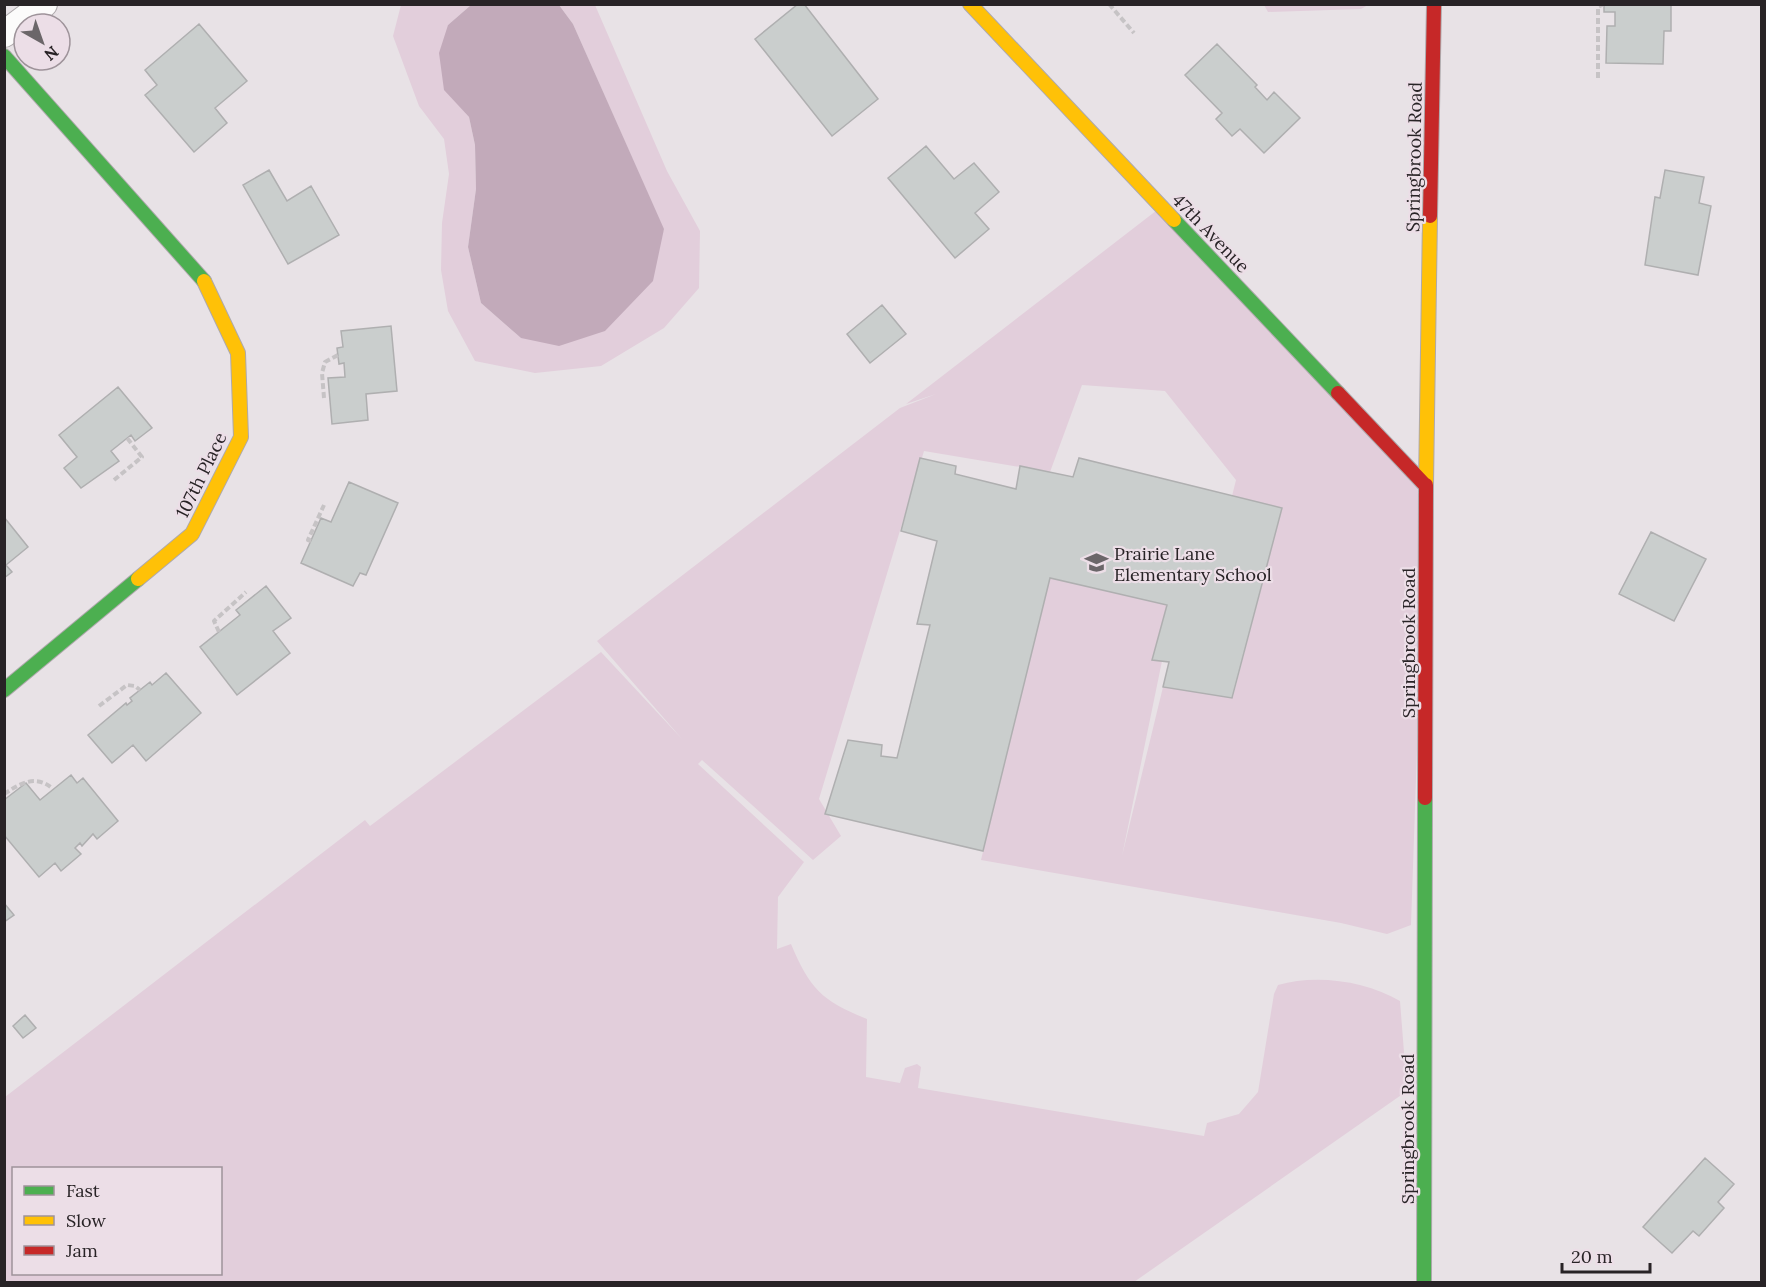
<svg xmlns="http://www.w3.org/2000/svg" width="1766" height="1287" font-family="Lora,serif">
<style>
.green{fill:#e2cedb;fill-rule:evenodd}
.water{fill:#c2aaba}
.building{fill:#cacecd;stroke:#afafb0;stroke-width:1.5}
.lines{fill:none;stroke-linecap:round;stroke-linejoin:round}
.street-casing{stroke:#aea9ac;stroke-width:28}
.fast-casing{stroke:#aea9ac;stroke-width:16}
.slow-casing{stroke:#aea9ac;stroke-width:16}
.jam-casing{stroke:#aea9ac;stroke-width:16}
.path{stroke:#c6c3c5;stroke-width:4;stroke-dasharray:6 3;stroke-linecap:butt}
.street{stroke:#fcfbfb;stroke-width:26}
.fast{stroke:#4caf50;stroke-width:14}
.slow{stroke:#ffc107;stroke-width:14}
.jam{stroke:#c62828;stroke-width:14}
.labels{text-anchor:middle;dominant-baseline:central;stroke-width:4.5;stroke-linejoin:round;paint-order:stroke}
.street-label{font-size:18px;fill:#282326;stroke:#ecdee7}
.poi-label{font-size:18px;fill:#282326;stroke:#ecdee7;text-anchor:start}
</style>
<rect width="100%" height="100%" fill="#e8e2e6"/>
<!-- green -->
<path class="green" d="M401,5h70l-23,20 -4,64 25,28 6,28 1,44 -8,58 13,56 40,35 143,-108 -91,-206 -14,-19h36l72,166 33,60 -1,57 -35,40 -63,38 -66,7 -60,-12 -27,-50 -7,-41 1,-47 7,-49 -5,-35 -25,-33 -26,-70z
M1264,5h104l-7,4 -93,3z
M1161,207l265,279 -15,439 -24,9 -46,-11 -360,-63 69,-282 117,27 -15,55 10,1 -40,195 41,-169 70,10 49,-189 -50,-12 4,-16 -71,-89 -83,-6 -32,87 -126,-21 -105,348 22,37 -28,24 -111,-100 -4,4 106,98 -26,35 -1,52 14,-5c19,45 31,57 76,75l-1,58 34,6 5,-15 12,-4 4,3 -3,21 286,48 3,-13 32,-9 19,-22 16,-98 4,-9c38,-11 88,-4 122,16l7,90 -273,191h-1129v-185l360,-277 5,6 231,-174 81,87 -85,-98 303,-233 36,-14 -30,10zM14,1168h206v106h-206z"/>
<!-- water -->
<path class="water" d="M471,5h88l14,19 91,205 -11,52 -48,50 -46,15 -38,-8 -40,-35 -13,-56 8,-58 -1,-44 -6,-28 -25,-27 -5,-37 9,-28z"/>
<!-- building -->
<path class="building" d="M798,4h6l74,95 -46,37 -77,-97z
M1604,4h67v27h-7l-1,33 -57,-1 1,-37h8v-14h-11z
M199,24l48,57 -32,27 12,15 -33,29 -49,-57 12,-10 -12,-15z
M1217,44l40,41 -2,2 12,13 7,-8 26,26 -36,35 -24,-24 -8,7 -16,-17 6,-6 -37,-38z
M926,146l28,33 20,-16 25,29 -24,21 14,16 -34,29 -67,-80z
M269,170l18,31 24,-15 28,49 -51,29 -45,-79z
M1665,170l39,7 -5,26 12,3 -13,69 -53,-10 10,-68 5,1z
M882,305l24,29 -36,29 -23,-29z
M391,326l6,65 -31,3 2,26 -36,4 -4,-46 17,-1 -1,-14 -5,1 -2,-16 6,-1 -2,-16z
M118,387l34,41 -17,13 -4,-6 -20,16 8,10 -38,27 -17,-20 13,-11 -18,-22z
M920,458l36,8 -1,8 61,15 4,-23 53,11 6,-19 203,50 -50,190 -69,-11 6,-25 -17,-2 15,-55 -117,-27 -67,273 -158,-37 23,-74 34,5 -1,11 16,2 33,-133 -13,-1 20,-83 -36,-10z
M349,482l49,21 -32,72 -6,-2 -7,13 -52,-23 20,-45 10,4z
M4,517l24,30 -22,18 6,7 -8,6z
M1651,532l55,27 -32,62 -55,-27z
M266,586l25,32 -18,13 17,22 -53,42 -37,-48 40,-32 -4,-5z
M166,673l35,40 -55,48 -13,-16 -21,18 -24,-28 38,-32 1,2 5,-4 -2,-3 20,-16 2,3z
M71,775l6,8 6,-5 35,43 -21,18 -4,-5 -11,12 -2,-3 -5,5 6,6 -20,17 -6,-8 -16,14 -35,-42v-35l22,-17 14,17z
M4,903l10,12 -10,7z
M25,1015l11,13 -13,10 -10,-12z
M1705,1158l29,26 -16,18 6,6 -25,28 -6,-5 -21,22 -29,-26z"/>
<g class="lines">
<defs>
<path id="street" d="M4,34l40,-30"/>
<path id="fast" d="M4,56l200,225
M1174,220l164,173
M4,690l134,-111
M1424,1282l1,-484"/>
<path id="slow" d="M970,4l204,216
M1426,485l4,-269
M138,579l54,-45 49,-97 -3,-84 -34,-72"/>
<path id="jam" d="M1430,216l4,-212
M1338,393l88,93
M1425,798l1,-313"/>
</defs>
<!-- street casing -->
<use href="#street" class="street-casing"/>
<!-- fast casing -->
<use href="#fast" class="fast-casing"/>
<!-- slow casing -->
<use href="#slow" class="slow-casing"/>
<!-- jam casing -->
<use href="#jam" class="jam-casing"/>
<!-- path -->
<path class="path" d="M1109,4l25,29
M1598,78v-71l6,-3
M324,398l-2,-25 3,-11 13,-7
M114,480l28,-23 -15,-19
M311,541l-3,-1 16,-35
M219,632l-5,-11 32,-29
M99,706l28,-21 8,1 5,4
M4,794c17,-11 32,-20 49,-5"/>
<!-- street -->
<use href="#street" class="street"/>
<!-- fast -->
<use href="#fast" class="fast"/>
<!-- slow -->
<use href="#slow" class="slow"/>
<!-- jam -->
<use href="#jam" class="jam"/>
</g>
<!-- icons -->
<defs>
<symbol id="school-bare" viewBox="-9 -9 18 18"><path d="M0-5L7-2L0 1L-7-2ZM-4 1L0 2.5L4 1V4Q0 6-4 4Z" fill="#6b6669" stroke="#ecdee7" stroke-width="2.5" paint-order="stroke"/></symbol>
</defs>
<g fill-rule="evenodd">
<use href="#school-bare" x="1080" y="546" width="33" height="33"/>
</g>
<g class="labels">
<!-- street labels -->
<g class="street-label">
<text transform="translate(1414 157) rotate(-89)">Springbrook Road</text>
<text transform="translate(1211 233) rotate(46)">47th Avenue</text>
<text transform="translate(201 475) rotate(-64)">107th Place</text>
<text transform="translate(1408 643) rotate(-90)">Springbrook Road</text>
<text transform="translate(1407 1129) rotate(-90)">Springbrook Road</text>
</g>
<!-- poi labels -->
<g class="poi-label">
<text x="1114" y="553">Prairie Lane<tspan x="1114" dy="21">Elementary School</tspan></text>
</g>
</g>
<!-- border -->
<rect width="1766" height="1287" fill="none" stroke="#282326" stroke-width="12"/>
<!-- legend -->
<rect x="12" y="1167" width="210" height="108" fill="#ecdee7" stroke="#9e939a" stroke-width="1.5"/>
<rect x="24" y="1186" width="30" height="9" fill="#4caf50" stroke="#9e939a" stroke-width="1.5"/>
<text x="66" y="1197" font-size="18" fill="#282326">Fast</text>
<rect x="24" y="1216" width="30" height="9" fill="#ffc107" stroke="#9e939a" stroke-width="1.5"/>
<text x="66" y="1227" font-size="18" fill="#282326">Slow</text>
<rect x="24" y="1246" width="30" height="9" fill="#c62828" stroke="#9e939a" stroke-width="1.5"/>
<text x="66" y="1257" font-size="18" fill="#282326">Jam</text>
<!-- north arrow -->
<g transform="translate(42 42) rotate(140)"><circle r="28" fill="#ecdee7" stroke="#9e939a" stroke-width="1.5"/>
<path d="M0-4.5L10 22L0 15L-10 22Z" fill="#6b6669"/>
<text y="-9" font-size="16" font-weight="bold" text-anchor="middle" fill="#282326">N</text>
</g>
<!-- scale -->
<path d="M1562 1263v9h88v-9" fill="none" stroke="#282326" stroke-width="3"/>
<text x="1571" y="1263" font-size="18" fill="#282326" stroke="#ecdee7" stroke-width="4.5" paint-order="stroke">20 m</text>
</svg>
